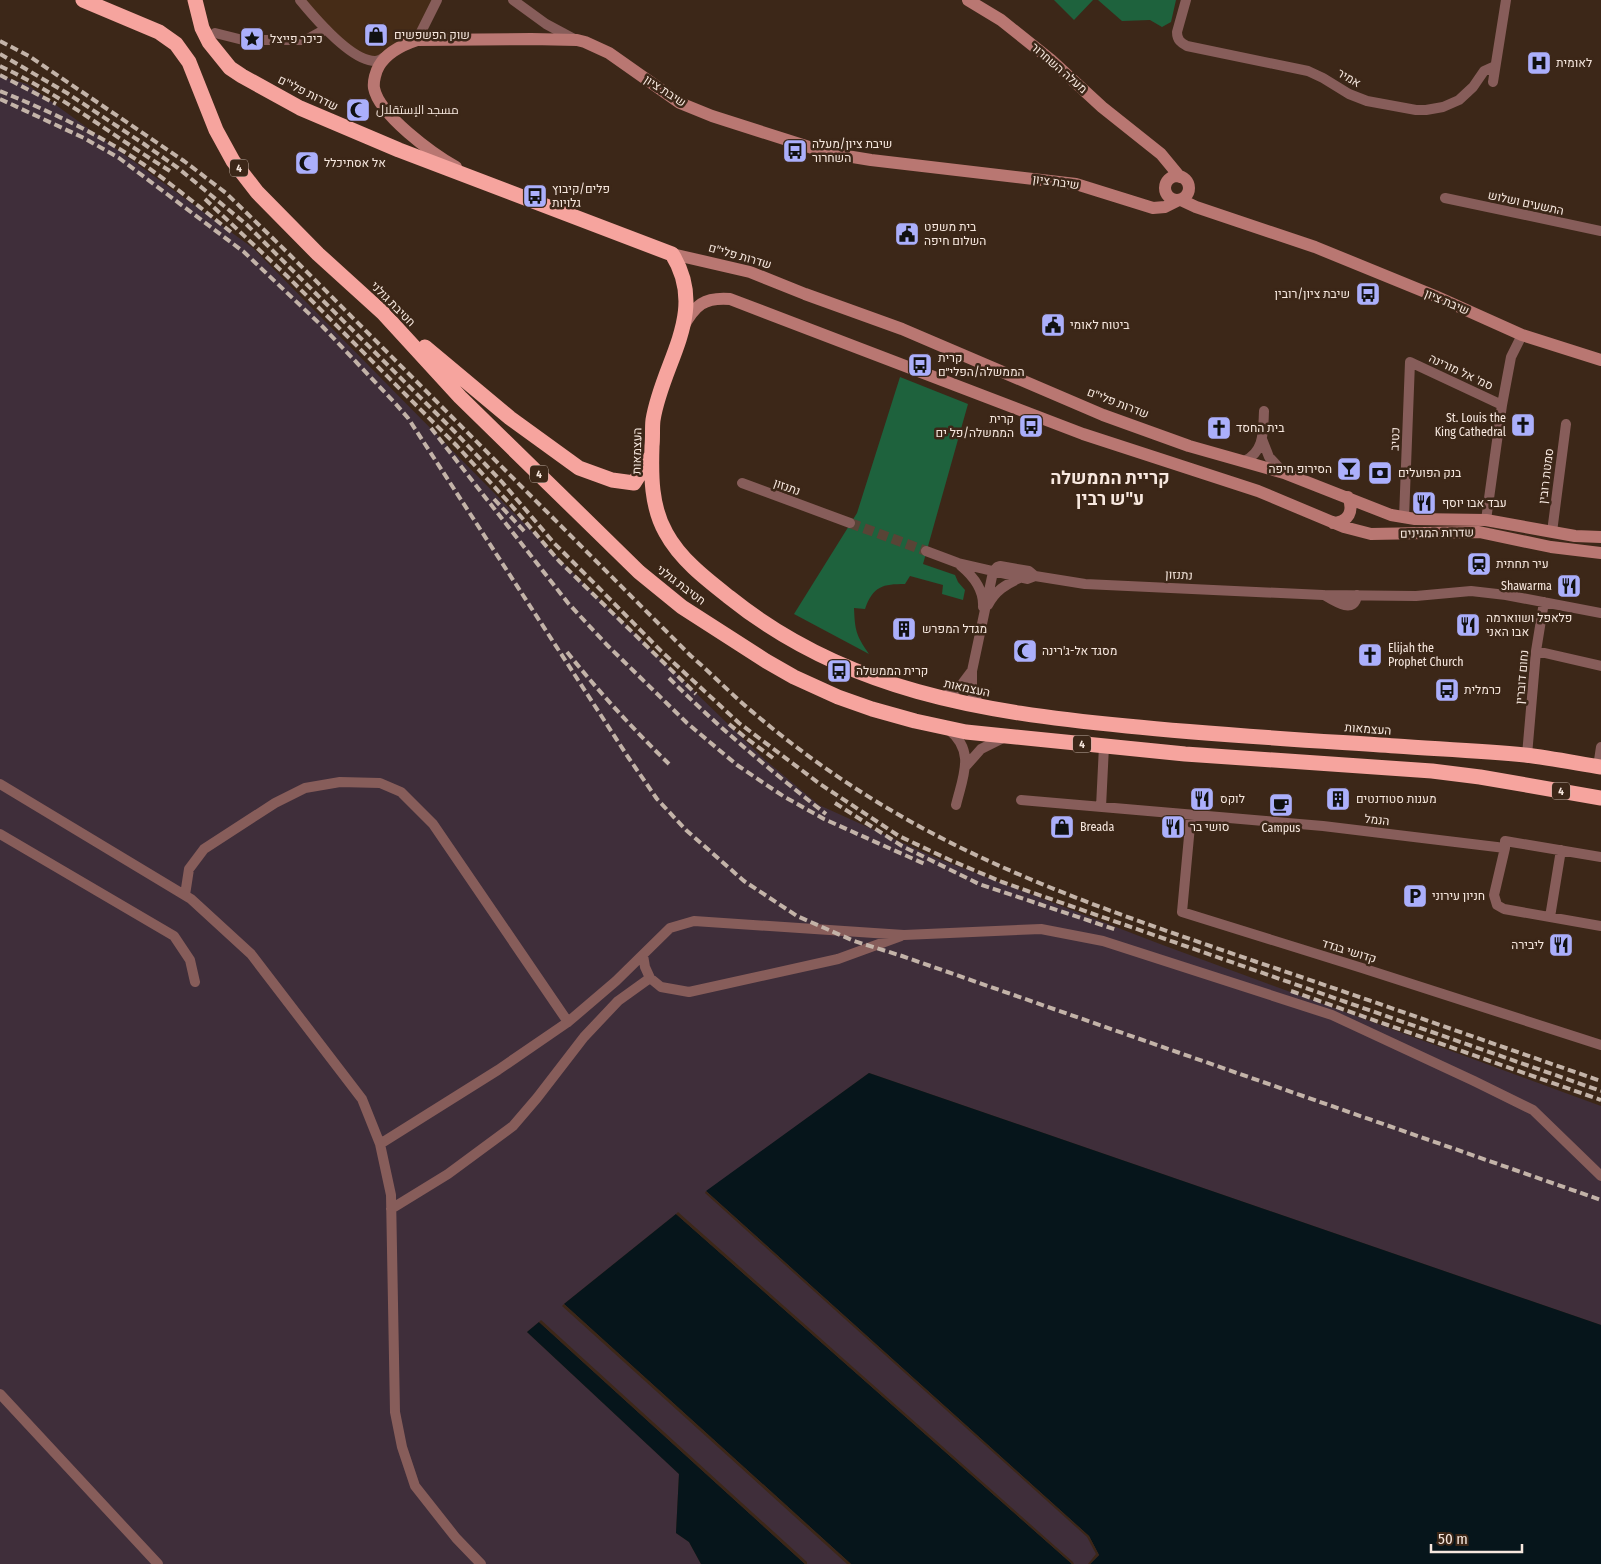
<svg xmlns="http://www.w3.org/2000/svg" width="1601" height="1564" font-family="'Fira Sans Condensed',Cairo,Heebo,sans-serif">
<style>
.built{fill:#462c17}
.industrial{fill:#3f2e3a}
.green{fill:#1e623d}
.water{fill:#06151b}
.pier{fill:#3c2718}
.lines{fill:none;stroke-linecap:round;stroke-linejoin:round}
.street-tunnel{stroke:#584436;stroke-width:10;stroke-dasharray:10 5;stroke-linecap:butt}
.street{stroke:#875d5a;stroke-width:10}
.secondary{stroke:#b97772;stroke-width:12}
.highway{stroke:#f6a49e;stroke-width:15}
.rail{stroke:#c3b3a8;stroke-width:4;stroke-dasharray:8 4;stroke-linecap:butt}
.labels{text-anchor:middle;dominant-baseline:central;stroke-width:5;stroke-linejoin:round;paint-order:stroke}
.shield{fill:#3c2718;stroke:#bfaea3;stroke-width:1}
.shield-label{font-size:11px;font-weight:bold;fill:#f7e8df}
.poi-label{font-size:12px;fill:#f7e8df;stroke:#3c2718;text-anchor:start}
.street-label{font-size:12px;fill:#f7e8df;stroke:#3c2718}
.district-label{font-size:18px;font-weight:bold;fill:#f7e8df;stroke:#3c2718}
</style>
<rect width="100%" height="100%" fill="#3c2718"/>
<!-- built -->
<path class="built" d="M300,0h137l-13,27 -38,29 -24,1z"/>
<!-- industrial -->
<path class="industrial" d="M0,76l27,8 226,164 330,335 181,176 55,46 115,52 226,87 441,162v219l-732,-252 -162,118 382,345 10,19 -9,9h-18l-396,-350 -112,90 287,260h-46l-266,-242 -12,10 152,142 -3,59 13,9 12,22h-701z"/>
<!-- green -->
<path class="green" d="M1054,0h39l-19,20z
M1098,0h78l-5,22 -9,5 -12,-7 -28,1z
M900,377l68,27 -45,160 32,11 3,7 7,8 -2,10 -21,-6 1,-9 -33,-9 -5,8c-22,0 -32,2 -40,25l-11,-1c1,23 2,27 15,46l-75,-40 63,-101z"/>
<!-- water -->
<path class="water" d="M869,1073l732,252v239h-511l9,-9 -10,-19 -383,-345z
M676,1214l396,350h-221l-287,-260z
M539,1322l266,242h-104l-12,-22 -13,-9 3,-59 -152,-142z"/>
<!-- pier -->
<path class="pier" d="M706,1191l383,345 10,19 -9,9h-2l8,-10 -9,-17 -382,-344z
M678,1212l395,350 1,2h-2l-396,-350z
M564,1304l287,260h-4l-285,-258z
M541,1320l266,242v2h-2l-266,-242z"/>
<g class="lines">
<!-- street-tunnel -->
<path class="street-tunnel" d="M850,523l76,28"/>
<!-- street -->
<path class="street" d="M300,0c14,17 51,61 75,61 4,0 8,-3 11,-5
M513,0l33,24 28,15
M1186,0l-9,32c0,8 4,11 10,14l121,25 15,7 26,16 18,7 49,9h10l17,-3 16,-7 14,-13 11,-16 11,-5
M215,33l28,7h63l20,-11
M417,40l20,-40
M1493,82l13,-82
M1445,198l156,33
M1262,439l7,18 14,15
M1244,461c21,-9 19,-31 20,-50
M742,483l108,40
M1404,518l6,-156 92,43
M1486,520l16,-115 9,-48 11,-22
M1552,532l14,-108
M926,551l32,12 69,16 8,-3 50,8 238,11 93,1 55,-5 35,4 95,18
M961,566c12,10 23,24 22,41
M993,572l4,-5 3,-1 29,5 6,5
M1324,595c10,6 31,20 33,0
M988,605c7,-14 18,-21 32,-27
M1536,651l65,15
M941,698l18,-10 12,-16
M981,707l-9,-14v-22l21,-99
M948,729c28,22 15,47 8,76
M1527,755l9,-104 8,-49
M965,767l16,-18 22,-11
M1598,767l3,-20
M0,784l191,115 60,55 111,145 18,45 11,51 4,217 7,35 13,39 41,52 25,26
M1021,800l302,26 182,22 -11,47 3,10 7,4 97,17
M1101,807l3,-61
M1191,815l-9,97 180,56 239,77
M0,834l174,102 16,24 5,22
M1505,848v-7l96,16
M185,895l4,-26 15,-20 71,-46 30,-15 35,-6 40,1 21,9 32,32 135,198
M1550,917l11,-67
M643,955l2,12 5,11 11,9 28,5 149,-33 63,-23
M380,1144l118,-74 70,-48 48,-41 54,-53 24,-7 210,14 137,-6 62,12 229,74 142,66 59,29 68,66
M391,1209l57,-35 65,-48 24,-28 47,-61 34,-36 32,-23
M0,1394l158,170"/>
<!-- secondary -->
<path class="secondary" d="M968,0l33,20 50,40 51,47 59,47 19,23
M456,167c-23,-13 -77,-52 -82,-79 -1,-7 2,-17 5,-22 8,-14 23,-21 38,-26l114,-1 46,1 8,2 24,11 71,50 32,13 116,37 43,7 205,24 77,24 12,-1 12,-6
M1165 188a12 12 0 1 1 24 0a12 12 0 1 1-24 0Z
M1181,200l15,7 119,40 120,49 87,39 79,25
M672,254l78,18 55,22 97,35 201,86 86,31 95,27 107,42 24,4 71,1 89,16 26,1
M683,327c12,-22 21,-30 47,-28l353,135 175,57 86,36 27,7 108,-2 72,15 50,6
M1333,523c16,-1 21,-12 15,-26"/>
<!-- highway -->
<path class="highway" d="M83,0l76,32 17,12 13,18 27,68 17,31 24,31 61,62 65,59 77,84 179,175 43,35 84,54 28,16 44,20 34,12 43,12 51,11 219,22 247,17 48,6 121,21
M195,0l7,28 7,14 21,26 12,8 58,32 99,42 273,104c37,59 -10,108 -19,166 -1,8 0,17 -1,26 -1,29 -1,61 14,87 14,26 40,46 63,64 117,94 253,115 398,129 89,9 179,14 269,20 43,3 86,5 129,9 25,3 51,8 76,12
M425,347l85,71 69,50 33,12 22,3 17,-27"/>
<!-- rail -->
<path class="rail" d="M0,41l29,15 155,105 42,32 62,60 403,403c22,19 42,40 64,58 46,39 98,75 151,105 110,62 229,101 348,142 116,39 231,80 347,120
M0,54l67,39 77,51 34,24 68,56 209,208 47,50 52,61 41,41 66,67 78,72 81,61 79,52 51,24 52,22 599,209
M0,66c60,28 113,70 170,105
M0,75l56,29
M0,91c49,20 99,43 143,73 30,21 59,45 88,68
M0,99l84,39 35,20 125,94 78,74 72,76 14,16 220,339 29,42 29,31 58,51 53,35 57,25 48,15 699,244
M205,199l83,78 169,169 54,59 48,56 137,133
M431,428l137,175 39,42 80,78 50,42 46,31 41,23 103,46
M494,499l31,33
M567,652c32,40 66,77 102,112
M669,678c49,49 102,93 157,136
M729,724l17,14 27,20
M835,803l67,43 77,38 138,46
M1291,991l310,109"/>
</g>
<!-- icons -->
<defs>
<symbol id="shop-square" viewBox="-11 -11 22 22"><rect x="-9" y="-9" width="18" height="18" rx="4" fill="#abaffb" stroke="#3c2718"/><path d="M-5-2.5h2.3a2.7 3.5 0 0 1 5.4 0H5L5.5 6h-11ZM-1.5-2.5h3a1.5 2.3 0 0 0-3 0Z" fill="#111"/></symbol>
<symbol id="sight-square" viewBox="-11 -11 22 22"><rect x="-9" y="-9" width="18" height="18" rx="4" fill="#abaffb" stroke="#3c2718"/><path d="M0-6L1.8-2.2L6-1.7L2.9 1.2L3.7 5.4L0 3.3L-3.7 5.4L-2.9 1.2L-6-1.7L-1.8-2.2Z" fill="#111"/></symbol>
<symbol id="hospital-square" viewBox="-11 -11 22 22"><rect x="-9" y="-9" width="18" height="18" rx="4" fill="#abaffb" stroke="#3c2718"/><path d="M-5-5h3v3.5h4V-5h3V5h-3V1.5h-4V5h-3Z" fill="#111"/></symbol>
<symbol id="mosque-square" viewBox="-11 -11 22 22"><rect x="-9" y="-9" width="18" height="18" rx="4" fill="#abaffb" stroke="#3c2718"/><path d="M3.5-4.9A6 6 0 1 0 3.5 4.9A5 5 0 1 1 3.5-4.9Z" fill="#111"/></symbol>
<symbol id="bus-square" viewBox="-11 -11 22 22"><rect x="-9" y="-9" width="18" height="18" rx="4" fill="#abaffb" stroke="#3c2718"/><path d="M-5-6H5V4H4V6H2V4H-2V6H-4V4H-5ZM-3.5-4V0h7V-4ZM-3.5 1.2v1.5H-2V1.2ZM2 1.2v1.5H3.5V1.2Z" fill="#111"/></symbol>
<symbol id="civic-square" viewBox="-11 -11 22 22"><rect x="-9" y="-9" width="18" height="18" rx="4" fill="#abaffb" stroke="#3c2718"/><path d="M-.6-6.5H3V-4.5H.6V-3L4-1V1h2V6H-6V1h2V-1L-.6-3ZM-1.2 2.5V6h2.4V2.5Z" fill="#111"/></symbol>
<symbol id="church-square" viewBox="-11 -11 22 22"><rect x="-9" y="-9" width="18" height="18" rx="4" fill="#abaffb" stroke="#3c2718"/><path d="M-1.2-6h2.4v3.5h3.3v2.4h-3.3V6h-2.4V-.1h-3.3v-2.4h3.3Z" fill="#111"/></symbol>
<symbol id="bar-square" viewBox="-11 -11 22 22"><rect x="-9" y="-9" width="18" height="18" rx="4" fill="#abaffb" stroke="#3c2718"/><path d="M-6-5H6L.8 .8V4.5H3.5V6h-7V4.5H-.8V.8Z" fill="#111"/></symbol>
<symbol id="bank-square" viewBox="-11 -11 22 22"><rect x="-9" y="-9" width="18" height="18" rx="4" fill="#abaffb" stroke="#3c2718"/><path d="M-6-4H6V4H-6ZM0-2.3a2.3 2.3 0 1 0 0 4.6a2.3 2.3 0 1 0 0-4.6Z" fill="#111"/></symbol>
<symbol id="restaurant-square" viewBox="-11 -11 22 22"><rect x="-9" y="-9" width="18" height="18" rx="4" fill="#abaffb" stroke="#3c2718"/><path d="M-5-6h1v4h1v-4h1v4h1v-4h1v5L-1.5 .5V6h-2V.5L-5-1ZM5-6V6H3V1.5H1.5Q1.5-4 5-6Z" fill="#111"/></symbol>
<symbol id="station-square" viewBox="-11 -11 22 22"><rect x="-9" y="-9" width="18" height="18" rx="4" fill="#abaffb" stroke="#3c2718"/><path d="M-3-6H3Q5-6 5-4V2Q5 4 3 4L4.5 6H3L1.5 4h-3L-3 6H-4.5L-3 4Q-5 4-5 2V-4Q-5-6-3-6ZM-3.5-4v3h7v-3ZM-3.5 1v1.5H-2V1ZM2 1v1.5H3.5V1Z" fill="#111"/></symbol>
<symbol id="building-square" viewBox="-11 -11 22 22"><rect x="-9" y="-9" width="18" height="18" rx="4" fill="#abaffb" stroke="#3c2718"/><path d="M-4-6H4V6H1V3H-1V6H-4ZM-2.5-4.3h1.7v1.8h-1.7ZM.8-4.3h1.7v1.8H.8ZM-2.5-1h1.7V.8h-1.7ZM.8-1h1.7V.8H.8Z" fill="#111"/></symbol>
<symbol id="cafe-square" viewBox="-11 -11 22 22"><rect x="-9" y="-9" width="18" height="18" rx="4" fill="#abaffb" stroke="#3c2718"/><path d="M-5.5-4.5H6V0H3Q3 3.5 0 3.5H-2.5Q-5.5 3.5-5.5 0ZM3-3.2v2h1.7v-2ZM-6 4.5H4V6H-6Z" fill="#111"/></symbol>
<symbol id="parking-square" viewBox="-11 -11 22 22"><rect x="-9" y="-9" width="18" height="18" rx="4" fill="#abaffb" stroke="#3c2718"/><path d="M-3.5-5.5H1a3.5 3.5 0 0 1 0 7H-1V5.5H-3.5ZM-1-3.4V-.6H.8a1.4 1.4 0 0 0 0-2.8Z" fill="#111"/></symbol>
</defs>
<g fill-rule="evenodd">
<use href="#shop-square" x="362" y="21" width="28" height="28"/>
<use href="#sight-square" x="238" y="25" width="28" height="28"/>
<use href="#hospital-square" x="1525" y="49" width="28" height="28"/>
<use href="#mosque-square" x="344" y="96" width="28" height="28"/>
<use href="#bus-square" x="781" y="137" width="28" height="28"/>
<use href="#mosque-square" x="293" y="149" width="28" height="28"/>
<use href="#bus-square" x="521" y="182" width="28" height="28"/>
<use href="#civic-square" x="893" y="220" width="28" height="28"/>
<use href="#bus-square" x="1354" y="280" width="28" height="28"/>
<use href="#civic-square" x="1039" y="311" width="28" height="28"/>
<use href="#bus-square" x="906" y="351" width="28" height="28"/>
<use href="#church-square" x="1509" y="411" width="28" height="28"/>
<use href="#bus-square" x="1017" y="412" width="28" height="28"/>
<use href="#church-square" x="1205" y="414" width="28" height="28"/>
<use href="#bar-square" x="1335" y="455" width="28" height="28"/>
<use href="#bank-square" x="1366" y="459" width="28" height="28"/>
<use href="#restaurant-square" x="1410" y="489" width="28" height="28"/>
<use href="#station-square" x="1465" y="550" width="28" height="28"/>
<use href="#restaurant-square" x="1555" y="572" width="28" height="28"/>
<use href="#restaurant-square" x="1454" y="611" width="28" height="28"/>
<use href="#building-square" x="890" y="615" width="28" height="28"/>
<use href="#mosque-square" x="1011" y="637" width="28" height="28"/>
<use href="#church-square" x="1356" y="641" width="28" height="28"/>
<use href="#bus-square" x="825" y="657" width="28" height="28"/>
<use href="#bus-square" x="1433" y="676" width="28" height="28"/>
<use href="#restaurant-square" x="1188" y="785" width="28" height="28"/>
<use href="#building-square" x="1324" y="785" width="28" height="28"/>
<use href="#cafe-square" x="1267" y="791" width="28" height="28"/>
<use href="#shop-square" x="1048" y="813" width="28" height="28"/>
<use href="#restaurant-square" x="1159" y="813" width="28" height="28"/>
<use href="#parking-square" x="1401" y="882" width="28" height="28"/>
<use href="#restaurant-square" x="1547" y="931" width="28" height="28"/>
</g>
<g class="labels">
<!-- shield labels -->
<g class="shield">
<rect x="230" y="159.5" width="18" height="17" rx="4"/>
<rect x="530" y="465.5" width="18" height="17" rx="4"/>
<rect x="1073" y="735.5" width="18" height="17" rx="4"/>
<rect x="1552" y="782.5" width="18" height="17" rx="4"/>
</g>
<g class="shield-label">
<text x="239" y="168">4</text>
<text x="539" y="474">4</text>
<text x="1082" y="744">4</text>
<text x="1561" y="791">4</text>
</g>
<!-- poi labels -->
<g class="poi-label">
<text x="394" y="35">שוק הפשפשים</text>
<text x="270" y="39">כיכר פייצל</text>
<text x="1556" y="63">לאומית</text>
<text x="376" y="110">مسجد الإستقلال</text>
<text x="812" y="144">שיבת ציון/מעלה<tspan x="812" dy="14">השחרור</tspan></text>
<text x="324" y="163">אל אסתיכלל</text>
<text x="552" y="189">פלים/קיבוץ<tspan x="552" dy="14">גלויות</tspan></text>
<text x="924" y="227">בית משפט<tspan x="924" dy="14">השלום חיפה</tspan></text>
<text x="1350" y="294" text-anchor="end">שיבת ציון/רובין</text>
<text x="1070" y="325">ביטוח לאומי</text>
<text x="938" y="358">קרית<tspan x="938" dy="14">הממשלה/הפלי״ם</tspan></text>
<text x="1506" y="418" text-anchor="end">St. Louis the<tspan x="1506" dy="14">King Cathedral</tspan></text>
<text x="1014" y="419" text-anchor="end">קרית<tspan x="1014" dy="14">הממשלה/פל ים</tspan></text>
<text x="1236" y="428">בית החסד</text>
<text x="1332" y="469" text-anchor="end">הסירופ חיפה</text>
<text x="1398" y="473">בנק הפועלים</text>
<text x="1442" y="503">עבד אבו יוסף</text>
<text x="1496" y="564">עיר תחתית</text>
<text x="1552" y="586" text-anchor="end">Shawarma</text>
<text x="1486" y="618">פלאפל ושווארמה<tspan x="1486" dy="14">אבו האני</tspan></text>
<text x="922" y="629">מגדל המפרש</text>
<text x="1388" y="648">Elijah the<tspan x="1388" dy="14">Prophet Church</tspan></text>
<text x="1042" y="651">מסגד אל-ג'רינה</text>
<text x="856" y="671">קרית הממשלה</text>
<text x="1464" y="690">כרמלית</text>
<text x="1220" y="799">לוקס</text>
<text x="1356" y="799">מענות סטודנטים</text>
<text x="1080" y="827">Breada</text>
<text x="1190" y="827">סושי בר</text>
<text x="1281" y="828" text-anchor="middle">Campus</text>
<text x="1432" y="896">חניון עירוני</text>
<text x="1544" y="945" text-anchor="end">ליבירה</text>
</g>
<!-- street labels -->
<g class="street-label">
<text transform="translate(1059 68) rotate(41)">מעלה השחרור</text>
<text transform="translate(1349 78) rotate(30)">אמיר</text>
<text transform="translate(665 91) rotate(33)">שיבת ציון</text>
<text transform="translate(308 93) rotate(26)">שדרות פלי"ם</text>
<text transform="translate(1056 182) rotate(8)">שיבת ציון</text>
<text transform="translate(1526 203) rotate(12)">התשעים ושלוש</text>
<text transform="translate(740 256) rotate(16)">שדרות פלי"ם</text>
<text transform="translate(1447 302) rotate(23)">שיבת ציון</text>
<text transform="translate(393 304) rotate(45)">חטיבת גולני</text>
<text transform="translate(1461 372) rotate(25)">סמ' אל מורינה</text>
<text transform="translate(1118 403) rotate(21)">שדרות פלי"ם</text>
<text transform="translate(1395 439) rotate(-88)">כטיב</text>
<text transform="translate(637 451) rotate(-89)">העצמאות</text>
<text transform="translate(1546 476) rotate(-83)">סמטת רובין</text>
<text transform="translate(787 487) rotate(20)">נתנזון</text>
<text transform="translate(1437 533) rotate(-1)">שדרות המגינים</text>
<text transform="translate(1179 575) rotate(3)">נתנזון</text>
<text transform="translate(681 585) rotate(37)">חטיבת גולני</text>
<text transform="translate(1522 677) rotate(-85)">נחום דוברין</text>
<text transform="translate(967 688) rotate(12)">העצמאות</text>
<text transform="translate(1368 729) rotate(4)">העצמאות</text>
<text transform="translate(1377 820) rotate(6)">הנמל</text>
<text transform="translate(1349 951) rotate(17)">קדושי בגדד</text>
</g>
<!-- district labels -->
<g class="district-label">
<text x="1110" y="478">קריית הממשלה<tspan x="1110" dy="21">ע"ש רבין</tspan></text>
</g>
</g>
<!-- scale -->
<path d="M1431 1544v8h91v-8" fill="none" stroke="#f7e8df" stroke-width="2.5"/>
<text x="1438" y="1544" font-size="15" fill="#f7e8df" stroke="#3c2718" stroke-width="4" paint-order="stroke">50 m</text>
</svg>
